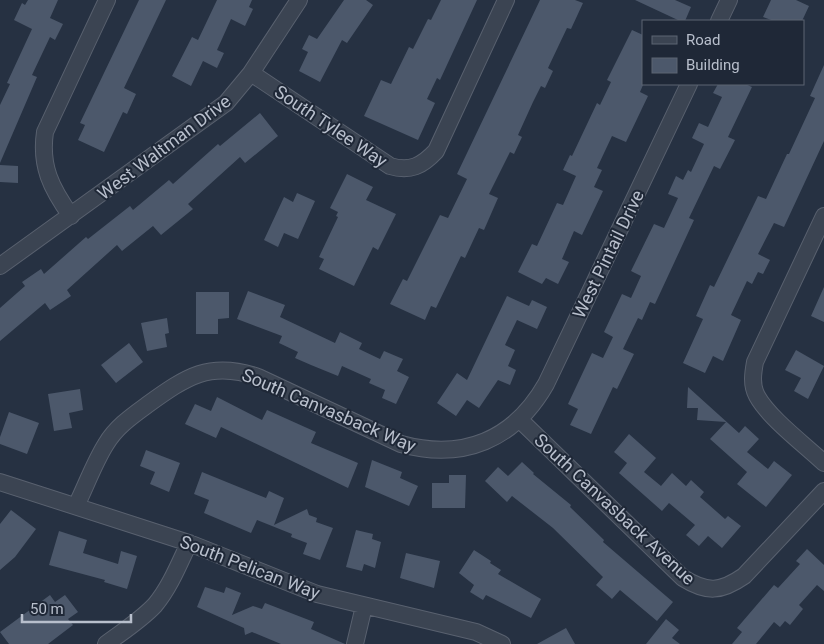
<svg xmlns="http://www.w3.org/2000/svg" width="824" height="644" font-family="Roboto,sans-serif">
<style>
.building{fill:#4c586b}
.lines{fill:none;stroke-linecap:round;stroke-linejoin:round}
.minor-casing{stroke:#59616f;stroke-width:18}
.minor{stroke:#3b4452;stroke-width:16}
.labels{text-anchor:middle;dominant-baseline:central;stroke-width:4;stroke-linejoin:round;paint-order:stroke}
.street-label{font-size:18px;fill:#b8bfcc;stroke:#1f2837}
</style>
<rect width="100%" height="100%" fill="#263142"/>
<!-- building -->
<path class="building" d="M28,0h30l-8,18 13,6 -8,16 -5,-3 -18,38 5,2 -37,86v-58l10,-21 -3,-1 25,-54 -18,-9 8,-17 3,2z
M139,0h27l-42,88 12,6 -9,20 -4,-2 -19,40 -26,-12 7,-15 -5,-2z
M217,0h35l-3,7 4,2 -8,17 -14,-7 -14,31 7,3 -7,15 -14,-7 -12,25 -19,-10 20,-39 6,3z
M344,0h22l7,5 -26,38 -5,-3 -22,42 -21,-11 9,-19 -6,-3 7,-14 8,4z
M441,0h36l-37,80 -3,-2 -10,21 8,4 -17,37 -54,-24 17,-36 10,4 18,-37 4,2 15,-30 3,1z
M540,0h35l8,3 -12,26 -4,-1 -19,40 5,3 -8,17 -4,-2 -8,16 -15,33 4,2 -8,17 -4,-2 -21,42 9,4 -14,32 -5,-2 -14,30 -4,-2 -25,52 -5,-2 -6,14 -35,-16 13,-25 4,2 33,-66 8,3 19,-39 -10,-5z
M635,0h40l16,7 -6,14h-5z
M771,0h25l13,6 -7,15h-28l-11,-4z
M632,30l11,5v50l-3,7 8,4 -22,46 -14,-6 -15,32 5,2 -8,17 9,4 -21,44 -8,-4 -12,28 7,3 -11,22 -12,-6 -4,6 -24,-12 14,-28 5,2 20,-43 6,2 13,-29 -13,-6 7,-15 2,1 25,-53 3,2 11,-23 -4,-2z
M824,65v76l-40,86 -10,-4 -16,31 12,6 -7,14 -5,-2 -6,12 -5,-3 -16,34 10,5 -18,41 -10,-5 -8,17 -22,-10 20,-44 -7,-3 14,-31 4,2 44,-91 8,3 21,-45h2l26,-56 -5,-2z
M718,84h27l7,3 -24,50 7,3 -15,29 -6,-3 -25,52 5,2 -39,84 -5,-2 -8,18 -4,-2 -15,31 11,5 -17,35 -4,-2 -22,47 -21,-9 8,-16 -10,-5 24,-51 11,5 10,-21 -9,-5 18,-38 9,4 10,-22 -10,-5 23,-47 10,4 14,-30 -10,-4 8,-18 7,4 5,-10 3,2 13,-28 -12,-6 7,-15 9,4 14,-30 -9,-4z
M260,113l18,23 -33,27 -5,-6 -52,47 5,5 -32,26 -8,-9 -31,25 -5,-6 -50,45 4,6 -21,14 -5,-7 -45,38v-33l25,-22 -3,-4 19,-13 3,5 42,-37 2,2 42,-33 3,4 36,-30 4,4 45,-40 2,2z
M0,165l18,1v17l-18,-1z
M347,174l26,13 -7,13 30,14 -18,36 -5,-3 -19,39 -35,-17 5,-10 -5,-2 19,-40 -2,-1 2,-4 -8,-4z
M297,193l18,8 -17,38 -14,-6 -6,14 -14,-7 20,-43 9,5z
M824,287v35l-13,-6z
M248,291l37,14 -5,12 55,26 5,-11 22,11 -3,6 21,10 4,-8 19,8 -6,12 12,6 -13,27 -14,-6 3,-8 -16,-7 2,-4 -29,-13 -4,10 -27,-11 -16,-7 3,-6 -19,-9 3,-7 -45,-17z
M196,292h33v26l-11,1v15h-22z
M507,296l22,10 3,-6 15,7 -10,22 -20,-9 -12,25 10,5 -7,16 8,4 -6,15 -12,-5 -19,28 -12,-8 -11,16 -19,-13 20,-30 10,7z
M167,318l2,15 -4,1 2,13 -20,4 -6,-28z
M129,343l14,19 -27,21 -15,-18z
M796,350l28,16 -16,33 -14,-8 7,-13 -16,-8z
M688,387l51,46 6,-7 14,13 -12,13 21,17 6,-8 18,14 -26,32 -29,-23 10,-12 -37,-33 16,-17 -29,-2 1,-12h-11z
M80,389l3,21 -14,3 3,15 -18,3 -6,-37z
M217,397l45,23 5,-10 49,22 -5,11 47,20 -10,25 -127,-61 -5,11 -31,-14 10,-20 16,7z
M9,412l30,11 -12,31 -27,-10v-7z
M629,434l27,24 -12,14 17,14 11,-13 14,13 5,-6 13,12 -4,5 25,22 3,-3 13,10 -19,22 -14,-12 -9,10 -13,-11 9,-10 -26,-22 -7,8 -43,-38 8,-10 -13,-11z
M146,450l34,13 -11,29 -19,-8 5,-12 -15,-6z
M372,460l30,12 -2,6 18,8 -9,20 -44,-19z
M522,462l12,11 -1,1 38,31 -1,2 34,33 -1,2 70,60 -16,19 -37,-31 -8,9 -16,-14 7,-8 -50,-49 -41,-32 -5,6 -22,-21 13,-14 10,9z
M202,472l64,26 3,-7 15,7 -10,27 33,-16 2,6 8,3 -1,4 17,6 -13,32 -17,-6 4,-11 -16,-6 1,-3 -35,-14 -6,13 -47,-20 5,-13 -15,-6z
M449,475h17l-1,33h-33v-25h17z
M11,510l25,19 -21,28 -15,13v-46z
M356,530l17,4 -1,5 9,3 -6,26 -11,-4 -2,7 -16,-4z
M59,531l28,9 -4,13 35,11 3,-13 16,5 -10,33 -23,-7 1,-2 -56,-15z
M807,549l17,16v26l-7,-6 -18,20 4,4 -13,16 -5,-4 -5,6 -6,-5 -18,22h-24l10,-12 -5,-4 37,-43 4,3 22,-24 -4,-3z
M474,550l17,11 -1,2 11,7 -3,4 43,25 -10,19 -45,-23 -3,5 -13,-8 4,-7 -15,-12z
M406,553l34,8 -6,27 -34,-10z
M205,587l19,6 2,-6 15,6 -9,22 21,-9 9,3 3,-6 49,19 -3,7 34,15h-64l-29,-12 -7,3 -1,-7 -47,-21z
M50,595l5,7 10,-7 13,17 -10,7 5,6 -25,19h-39l-9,-12z
M666,619l13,11 -7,8 8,6h-34z
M566,628l9,16h-38z"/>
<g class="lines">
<defs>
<path id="minor" d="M719,21l10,-21
M251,73l139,93c20,6 32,0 46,-15l70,-151
M71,216c-20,-28 -31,-50 -26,-84l62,-132
M824,216l-69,146c-2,11 -4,23 2,34 12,22 48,49 67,67
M0,266l226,-163 25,-30 48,-73
M519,419l164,159c24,15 38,14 61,-2l80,-85
M0,482l189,61 128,51 159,38 26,12
M76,506c10,-20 18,-43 30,-62 10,-17 26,-28 41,-39 39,-28 63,-45 111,-28l143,67c62,17 113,-4 145,-60l143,-300
M106,644c16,-12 35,-24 49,-39 15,-18 24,-41 34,-62
M355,644l9,-38"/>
</defs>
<!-- minor casing -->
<use href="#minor" class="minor-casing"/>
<!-- minor -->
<use href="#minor" class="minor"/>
</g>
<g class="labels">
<!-- street labels -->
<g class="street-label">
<text transform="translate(331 126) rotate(34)">South Tylee Way</text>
<text transform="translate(164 147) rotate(-37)">West Waltman Drive</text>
<text transform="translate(608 254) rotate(-64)">West Pintail Drive</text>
<text transform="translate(329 410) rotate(23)">South Canvasback Way</text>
<text transform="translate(615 509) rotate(43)">South Canvasback Avenue</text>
<text transform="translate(250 567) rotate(21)">South Pelican Way</text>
</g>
</g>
<!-- legend -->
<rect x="642" y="20" width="162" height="65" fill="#1f2837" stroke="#5c6473"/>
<rect x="652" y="36" width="25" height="8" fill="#3b4452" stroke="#5c6473"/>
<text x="686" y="45" font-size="15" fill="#b8bfcc">Road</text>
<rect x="652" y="58" width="25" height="15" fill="#4c586b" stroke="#5c6473"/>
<text x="686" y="70" font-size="15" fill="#b8bfcc">Building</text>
<!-- scale -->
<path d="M22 614v8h109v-8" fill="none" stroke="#b8bfcc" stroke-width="2.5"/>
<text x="30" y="614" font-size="15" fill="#b8bfcc" stroke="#1f2837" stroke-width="4" paint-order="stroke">50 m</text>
</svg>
